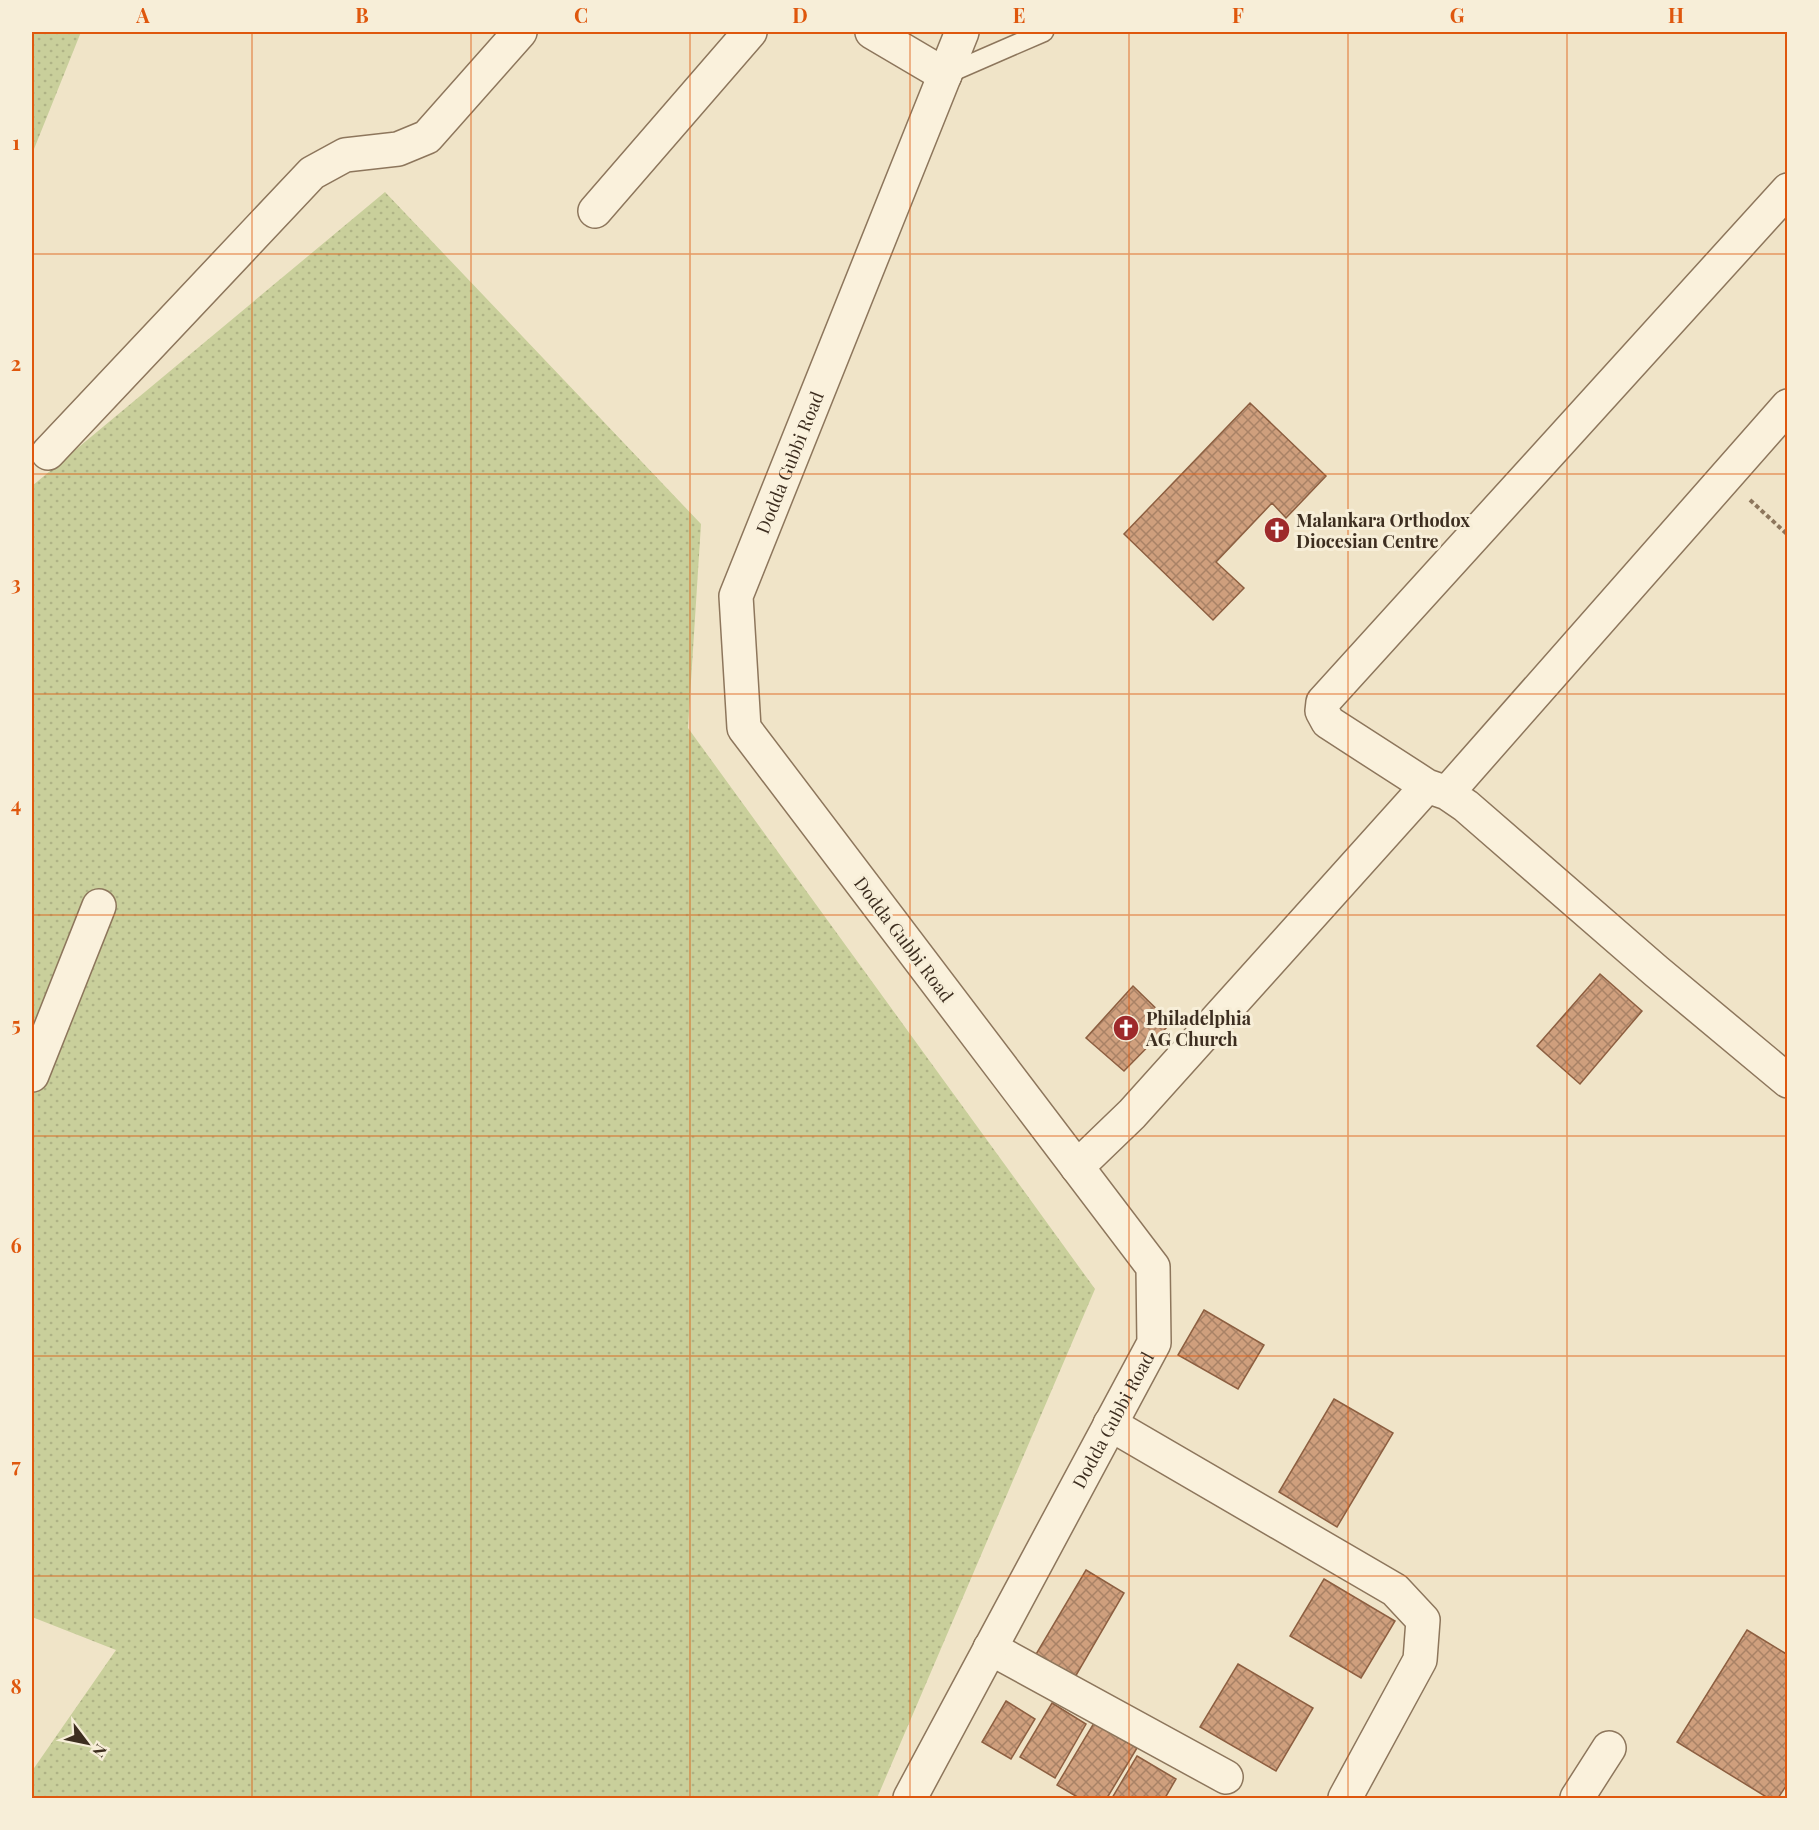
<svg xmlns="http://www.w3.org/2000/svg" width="1819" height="1830" font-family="'Playfair Display',serif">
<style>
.grass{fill:url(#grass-dots)}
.building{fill:url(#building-cross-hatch);stroke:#8d5f41;stroke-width:1.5}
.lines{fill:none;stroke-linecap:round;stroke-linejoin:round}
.service-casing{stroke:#8d765c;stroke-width:21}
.minor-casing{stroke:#8d765c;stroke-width:36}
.tertiary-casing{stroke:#8d765c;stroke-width:36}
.path{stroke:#8d765c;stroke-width:4;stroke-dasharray:4.5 3;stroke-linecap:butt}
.service{stroke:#faf1dc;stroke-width:18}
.minor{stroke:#faf1dc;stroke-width:33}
.tertiary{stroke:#faf1dc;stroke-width:33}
.grid{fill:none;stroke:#df570d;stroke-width:1.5;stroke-opacity:0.55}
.labels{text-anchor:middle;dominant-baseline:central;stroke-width:6;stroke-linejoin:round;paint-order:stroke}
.street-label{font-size:18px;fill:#3d2e20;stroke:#f7eed8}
.poi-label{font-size:18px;font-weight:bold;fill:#3d2e20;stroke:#f7eed8;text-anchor:start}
.neatline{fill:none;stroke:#df570d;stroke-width:2}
.grid-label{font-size:20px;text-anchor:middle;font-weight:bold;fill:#df570d}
</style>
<defs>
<pattern id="grass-dots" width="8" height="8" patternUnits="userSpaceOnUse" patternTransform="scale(1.5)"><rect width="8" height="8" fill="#c9cf9b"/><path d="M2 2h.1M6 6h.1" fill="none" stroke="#aeb285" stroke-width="1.8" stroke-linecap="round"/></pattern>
<pattern id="building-cross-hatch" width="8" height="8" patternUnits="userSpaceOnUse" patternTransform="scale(1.5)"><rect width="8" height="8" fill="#cf9f7d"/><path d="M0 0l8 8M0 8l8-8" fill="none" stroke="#a98266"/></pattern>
</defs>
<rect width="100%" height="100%" fill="#f0e4c8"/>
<!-- grass -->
<path class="grass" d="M32,32h49l-49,122z
M385,192l316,332 -13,204 407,561 -218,509h-845v-27l84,-121 -84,-33v-1131z"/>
<!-- building -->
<path class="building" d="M1250,403l76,73 -40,42 -14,-15 -56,59 28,26 -31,32 -89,-86z
M1600,974l42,37 -62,73 -43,-38z
M1133,986l38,37 -47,48 -38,-33z
M1204,1310l60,35 -26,44 -60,-34z
M1334,1399l59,34 -56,94 -58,-35z
M1086,1570l38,23 -53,91 -39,-23z
M1324,1579l71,42 -34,57 -71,-42z
M1747,1630l41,25v128l-10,15h-10l-91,-56z
M1238,1664l75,44 -37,63 -76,-44z
M1006,1701l29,18 -24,40 -29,-17z
M1052,1703l34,21 -31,54 -35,-21z
M1094,1723l43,25 -30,50h-28l-22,-13z
M1137,1756l39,23 -11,19h-53z"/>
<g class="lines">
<defs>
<path id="service" d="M945,75l99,-43"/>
<path id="minor" d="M872,32l73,43
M595,211l155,-179
M48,453l264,-280 33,-18 53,-6 29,-12 93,-105
M1427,786l-99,-64 -6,-11 1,-9 465,-512
M1447,793l341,-387
M32,1075l67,-169
M1077,1167l55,-53 295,-328 20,7 19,13 190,165 132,110
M1110,1424l285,166 28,30 -3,40 -75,138
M990,1648l236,129
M1577,1798l32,-50"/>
<g id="tertiary">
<path id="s1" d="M910,1798l244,-455 -1,-76 -409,-539 -8,-132 226,-564"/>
</g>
</defs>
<!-- service casing -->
<use href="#service" class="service-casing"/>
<!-- minor casing -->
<use href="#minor" class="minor-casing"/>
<!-- tertiary casing -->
<use href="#tertiary" class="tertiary-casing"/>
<!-- path -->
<path class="path" d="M1750,500l38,35"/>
<!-- service -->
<use href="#service" class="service"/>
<!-- minor -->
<use href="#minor" class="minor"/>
<!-- tertiary -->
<use href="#tertiary" class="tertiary"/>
</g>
<!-- grid -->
<path class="grid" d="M252,32v1766M471,32v1766M690,32v1766M910,32v1766M1129,32v1766M1348,32v1766M1567,32v1766M32,254h1756M32,474h1756M32,694h1756M32,915h1756M32,1136h1756M32,1356h1756M32,1576h1756"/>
<!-- icons -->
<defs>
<symbol id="church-disc" viewBox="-11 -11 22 22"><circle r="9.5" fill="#9e2a2b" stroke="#f7eed8"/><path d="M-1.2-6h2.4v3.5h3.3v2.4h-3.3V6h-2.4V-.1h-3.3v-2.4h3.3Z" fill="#fff"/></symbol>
</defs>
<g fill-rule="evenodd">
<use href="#church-disc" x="1262" y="515" width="30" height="30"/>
<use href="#church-disc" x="1111" y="1013" width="30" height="30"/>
</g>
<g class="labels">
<!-- street labels -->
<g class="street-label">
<text stroke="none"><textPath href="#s1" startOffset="1545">Dodda Gubbi Road</textPath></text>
<text transform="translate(904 939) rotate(53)">Dodda Gubbi Road</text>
<text stroke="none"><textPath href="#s1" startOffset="429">Dodda Gubbi Road</textPath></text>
</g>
<!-- poi labels -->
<g class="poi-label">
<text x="1296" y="520">Malankara Orthodox<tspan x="1296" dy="21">Diocesian Centre</tspan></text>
<text x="1146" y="1018">Philadelphia<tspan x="1146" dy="21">AG Church</tspan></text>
</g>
</g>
<!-- border -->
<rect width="1819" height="1830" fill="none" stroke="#f7eed8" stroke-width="66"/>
<!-- north arrow -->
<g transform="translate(87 1743) rotate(122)" stroke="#f7eed8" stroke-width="4.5" paint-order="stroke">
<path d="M0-4.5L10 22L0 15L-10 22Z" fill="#3d2e20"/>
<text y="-9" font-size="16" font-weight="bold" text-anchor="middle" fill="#3d2e20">N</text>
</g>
<rect x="33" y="33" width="1753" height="1764" class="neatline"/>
<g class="grid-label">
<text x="143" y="23">A</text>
<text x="362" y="23">B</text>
<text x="581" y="23">C</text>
<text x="800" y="23">D</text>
<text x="1019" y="23">E</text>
<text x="1238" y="23">F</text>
<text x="1457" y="23">G</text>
<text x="1676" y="23">H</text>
<text x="16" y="150">1</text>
<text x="16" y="371">2</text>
<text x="16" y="591">3</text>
<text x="16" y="812">4</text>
<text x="16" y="1032">5</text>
<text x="16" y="1253">6</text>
<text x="16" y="1473">7</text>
<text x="16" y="1694">8</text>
</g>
</svg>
